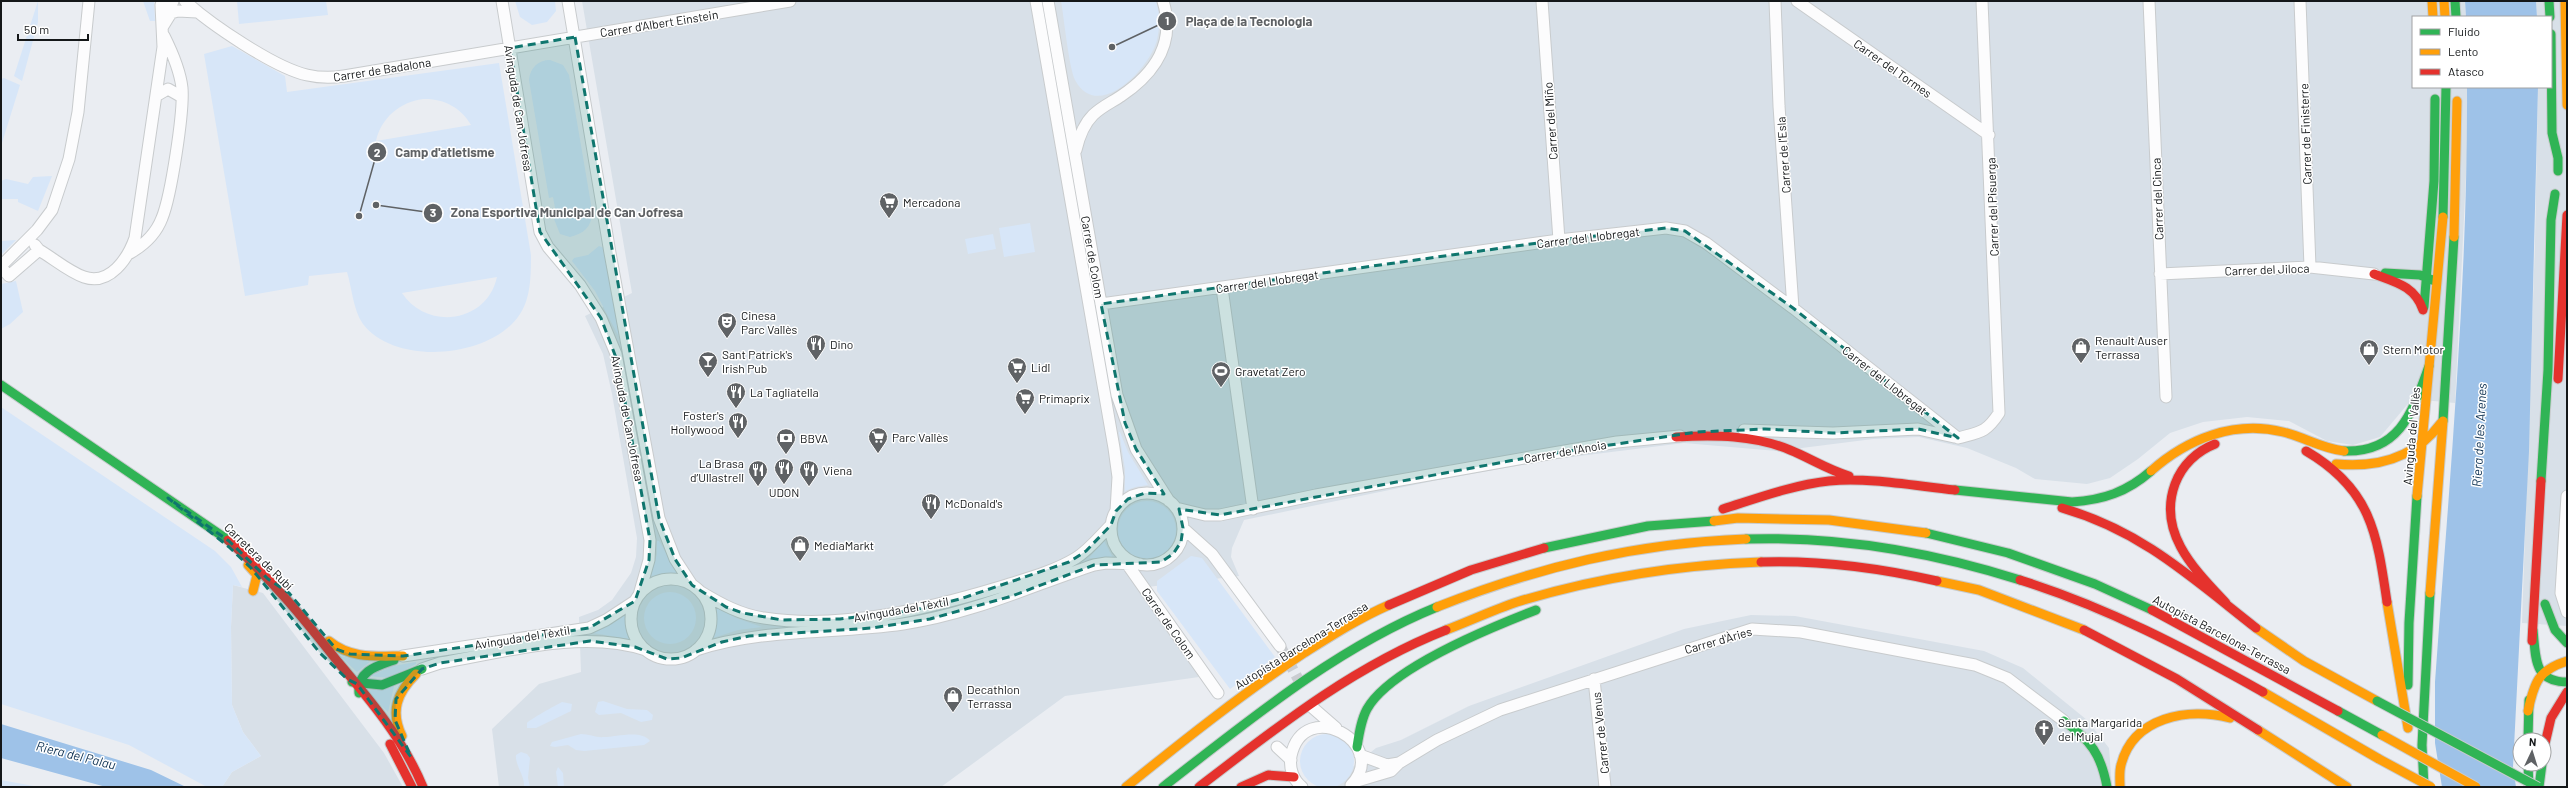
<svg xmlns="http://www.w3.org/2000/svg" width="2568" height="788" font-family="Barlow,sans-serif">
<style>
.built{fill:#d8e0e8}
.green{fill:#d7e6f8;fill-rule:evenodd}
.water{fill:#9ec2e8}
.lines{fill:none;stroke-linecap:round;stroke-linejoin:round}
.street-tunnel{stroke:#cacdd1;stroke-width:11;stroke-dasharray:11 5.5;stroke-linecap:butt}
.street-casing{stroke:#c8cbcd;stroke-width:13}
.fast-casing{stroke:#c8cbcd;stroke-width:11}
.slow-casing{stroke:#c8cbcd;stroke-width:11}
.jam-casing{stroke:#c8cbcd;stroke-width:11}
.street{stroke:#fcfcfd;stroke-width:11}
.fast{stroke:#30b455;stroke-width:9}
.slow{stroke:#ff9f0a;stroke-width:9}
.jam{stroke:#e5322d;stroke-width:9}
.fast-bridge-casing{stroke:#c8cbcd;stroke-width:11;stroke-linecap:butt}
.slow-bridge-casing{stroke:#c8cbcd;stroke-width:11;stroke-linecap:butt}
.fast-bridge{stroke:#30b455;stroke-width:9}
.slow-bridge{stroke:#ff9f0a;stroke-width:9}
.marked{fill:#0f766e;fill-opacity:0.2;stroke:#0f766e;stroke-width:3;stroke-dasharray:8 5;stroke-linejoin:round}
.labels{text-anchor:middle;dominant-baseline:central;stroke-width:3;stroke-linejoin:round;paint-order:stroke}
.street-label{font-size:12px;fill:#141719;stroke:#fff}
.poi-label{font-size:12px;fill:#141719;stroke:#fff;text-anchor:start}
.water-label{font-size:13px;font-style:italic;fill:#0e3253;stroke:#fff}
.leader{fill:none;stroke:#5f6265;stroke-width:1.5}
.callout-dot{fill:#5f6265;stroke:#fff;stroke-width:1.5}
.mark-label{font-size:12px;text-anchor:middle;font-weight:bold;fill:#fff}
.callout-label{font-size:13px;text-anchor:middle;font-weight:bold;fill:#5f6265;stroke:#fff;stroke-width:3;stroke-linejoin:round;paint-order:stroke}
</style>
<rect width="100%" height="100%" fill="#eaedf2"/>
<!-- built -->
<path class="built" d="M582,1h1883l1,16h-53v70h54v68l-12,248 -43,-4 -32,38 -27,8 -26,-4 -38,-20 -42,-4 -44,5 -33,11 -32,26 -28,19 -23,6 -52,-5 -19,-11 -49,-20 -48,-11 -46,2 -96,12 -93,-8 -129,16 -122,22 -189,39 -12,28 -1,9 8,19 -100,12 60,89 -134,19 -124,91h-442l-7,-58 47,-45 42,-12 -2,-55 19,-7 14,-10 19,-27 5,-16 1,-19 -25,-144 -9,-40 -18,-38 47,-23z
M2536,1h31v625l-45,-3 13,-381 3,-155h13v-70h-14z
M233,585l30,8 121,160 19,34h-181l10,-15 29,-16 -18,-24 -11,-27 -1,-78z
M1751,615l44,1 189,35 39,17 64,52 22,28 3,39h-784l48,-39 25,-8 68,-34 215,-77z"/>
<!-- green -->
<path class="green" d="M38,1v21l-16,59 -8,-5z
M143,1h11l1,20h-5z
M237,1h89l2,14 -89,9z
M515,1h40l1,10 -9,11 -15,3 -12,-8z
M1061,1h95c4,13 4,26 1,39 -7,28 -59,83 -82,40 -6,-12 -11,-62 -14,-79z
M232,46l53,30 2,16 212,-29 32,192c0,19 0,43 -11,59 -28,44 -124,53 -157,10 -10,-14 -11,-36 -16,-52l-38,4 -1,9 -63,11 -41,-242zM423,99c19,-1 38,8 48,26l-95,16c5,-23 24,-39 47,-42zM497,277c-10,46 -70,54 -95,16z
M550,60l13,5 6,10 23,135c1,16 -8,24 -22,27l-10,-3 -8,-20 4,-1 -3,-16 -4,1 -20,-118c1,-12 9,-20 21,-20z
M4,78l16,7 -19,61v-67z
M52,176l-14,35 -20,-9v-3h-17v-18l5,-2 22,5 5,-7z
M1030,223l5,29 -31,5 -5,-29z
M993,234l3,15 -28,5 -3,-15z
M16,240l-15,15v-14z
M599,246l5,2 15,89 -24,-46 -23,-30 2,-3 14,-3z
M16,281l7,31 -13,12 -9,5v-45z
M1,407l214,144 16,16 11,20 -9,-2 -2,42 1,78 11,27 18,24 -29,16 -10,15h-15l-78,-42 -128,-41z
M1119,432h1l8,20 20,33 -13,2 -10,4v-22z
M1118 530a29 29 0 1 1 58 0a29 29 0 1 1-58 0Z
M657,541h2l19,33 -27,2 6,-22z
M1104,541l9,17h-24z
M1191,556l11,2 73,99 -45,32 -73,-98v-10z
M644 618a26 26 0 1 1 52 0a26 26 0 1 1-52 0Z
M713,606l23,12 26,9 -24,3 -28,9 5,-14z
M626,614l3,25 -36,-6 1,-2 18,-7z
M340,656l30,6 -13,10z
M416,662v2l-27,14 -19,-2 23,-10z
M394,686l-6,26 -22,-21z
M603,701l24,8 20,1 6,5 -1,5 -11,2 -20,-9 -22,2 -4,-3 3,-10z
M562,702l10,2 -1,7 -35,17h-9v-5c2,-3 29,-18 35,-21z
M581,734c8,0 16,4 23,3 11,0 38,-8 46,4l-6,4 -60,6 -8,-1 -8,-5 -13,2 -5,-1 2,-4z
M1300 761a27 27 0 1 1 54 0a27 27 0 1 1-54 0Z
M521,752l6,2 3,4 -2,20 2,9h-6c1,-12 -9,-21 -8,-32z
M558,767l5,6 1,14h-6l-2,-15z
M1,780l38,7h-38z"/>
<!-- water -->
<path class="water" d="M2465,1h71l1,16h-71z
M2467,87h71l-9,364 -16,316 3,20h-74l-7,-44v-61c14,-198 33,-396 32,-595z
M1,724l150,46 35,17h-80l-105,-29z"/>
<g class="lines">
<!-- street-tunnel -->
<path class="street-tunnel" d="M1280,646l23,42"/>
<defs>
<path id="street" d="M185,1c25,23 90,67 122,74 13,3 25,3 37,1l446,-75
M502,1l38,231 8,15 32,38 21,33 15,36 34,186 -1,20 -10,35
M568,1l42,252 49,265 16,41 17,26
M1036,1l78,447 4,29 -2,34
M1048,1l69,394 19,54 33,52
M1542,1l17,239
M1775,1l4,105 14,202
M1797,1l192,134
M2149,1l17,396
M2300,1l10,266
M167,17l6,-16
M163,26l8,-13 7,-2 19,1
M156,96l12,-7 14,8
M1076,150c3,-13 7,-25 17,-35 8,-8 19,-13 28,-19 34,-23 55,-53 42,-95
M39,250c14,8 30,22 45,27 26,9 44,-19 51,-39l28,-191 -2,-42 2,-4
M130,253c14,-8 26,-19 32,-35 9,-22 22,-106 20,-130 -2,-18 -10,-36 -18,-52
M1,266l36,-36 15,-20 17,-51 9,-47 11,-111
M1,267l8,9 30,-26 -4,-5
M2160,274l150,-7 64,7
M1222,288l31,221
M1101,304l458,-64 107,-12 19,3 21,12 87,65 165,130c22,-6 28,-5 41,-25l-17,-412
M1744,430l89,3 85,-4 36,8
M1111 529a36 36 0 1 1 72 0a36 36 0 1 1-72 0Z
M2567,496l-6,97 6,19
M1176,508l29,7h15l96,-20 220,-39 81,-14 63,-6
M1183,528l29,26 68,92
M1125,561l93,132
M631 619a40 40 0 1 1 80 0a40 40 0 1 1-80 0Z
M701,592c20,12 40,23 63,26 77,12 163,-9 236,-31 25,-8 53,-15 76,-29 13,-8 24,-22 35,-33
M696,650c67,-22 138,-16 207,-26 68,-10 128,-38 191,-59l12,-2 34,1
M403,656l186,-28 17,-8 29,-19
M422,669l18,-6c65,-11 142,-34 206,-13
M1594,679l11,108
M1313,708l23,20
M1277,747l14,13
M1360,755l27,10 12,-2
M1354,782l37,-11 8,-8 38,-23 63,-30 252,-81 49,3 174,33 32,13 57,43
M1302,787c-9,-7 -13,-19 -11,-31 13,-61 100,-12 60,29"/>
<path id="fast" d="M2455,1l1,16
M2549,1l1,16
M2551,34l1,99 6,25v13
M2443,217l3,-130
M2385,273l35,2 15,6
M2424,307l10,-126 1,-82
M1,385l227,155
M2443,421l11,-184
M2344,451c57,2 69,-41 85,-85
M2541,481l7,-111 3,-150 4,-26
M1955,490l117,12c31,-2 55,-10 79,-31
M1926,533l82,20 87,31 57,26
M1746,539c93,-3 186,13 274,41
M1544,548l104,-22 66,-5
M2545,604l10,26 12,13
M2533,630c3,27 0,52 34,52
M352,682l30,3 40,-16
M2408,685l1,-62 8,-127
M359,693c-2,-22 18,-27 35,-33
M2338,711l44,24
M2064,721c27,20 37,33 43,66
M2528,740l1,-40
M1357,747c2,-13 4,-27 10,-38 23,-41 125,-82 169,-99
M2528,764l1,23
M1163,787c85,-66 173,-139 274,-180
M2424,787l-2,-42 8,-152
M2539,787l3,-23"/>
<path id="slow" d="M2432,1l1,16
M2444,1l1,16
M2565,1l2,104
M2454,237l3,-136
M2336,464c42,4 79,-6 105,-41
M2151,471c36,-32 83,-51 132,-39 21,5 40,17 61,19
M2417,496l26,-279
M1714,521l24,-3 91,2 97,13
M248,565l9,10 -4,16
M1937,581l42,9 105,40
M2430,593l13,-172
M2387,602l21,126
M1437,607c101,-40 199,-64 309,-68
M2256,628l48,33 73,40
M1446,630c24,-9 47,-20 71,-28 82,-25 159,-37 244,-40
M329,641c22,18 47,15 74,15
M2263,692l116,67
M2528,711c6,-28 10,-41 39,-50
M2258,730l89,57
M402,736c-12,-25 -5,-43 14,-62
M1126,787c58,-47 116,-93 178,-134 27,-17 55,-35 85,-48
M2120,787c0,-7 -1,-15 1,-22 12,-48 67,-58 109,-47"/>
<path id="jam" d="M2374,274c21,8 41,12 49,36
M2558,379l9,-164
M1676,437c39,-2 78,-2 114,13 20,8 38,20 59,26
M2215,444c-18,7 -33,21 -40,40 -18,49 20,86 51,119
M2306,451c65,38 71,82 81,151
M2062,508c80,23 130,70 194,120
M1723,509c35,-11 70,-24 106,-28 40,-4 86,5 126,9
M228,540c41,36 76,79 110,122 33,39 65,77 85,125
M1761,562c60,-2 119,6 176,19
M2020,580c86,27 165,68 243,112
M1389,605l82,-35 73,-22
M2152,610l186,101
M2084,630l93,49 81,51
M2532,641l9,-160
M390,744l22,43
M2544,748l7,-30 16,-26
M1199,787c78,-60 155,-121 247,-157
M1241,787l27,-12 26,2"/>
</defs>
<!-- street casing -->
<use href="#street" class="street-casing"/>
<!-- fast casing -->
<use href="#fast" class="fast-casing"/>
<!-- slow casing -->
<use href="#slow" class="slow-casing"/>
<!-- jam casing -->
<use href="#jam" class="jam-casing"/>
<!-- street -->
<use href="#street" class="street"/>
<!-- fast -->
<use href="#fast" class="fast"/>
<!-- slow -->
<use href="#slow" class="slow"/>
<!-- jam -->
<use href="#jam" class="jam"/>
<defs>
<path id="fast-bridge" d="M2377,701l161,86"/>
<path id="slow-bridge" d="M2382,735l94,52
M2379,759l52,28"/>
</defs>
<!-- fast-bridge casing -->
<use href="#fast-bridge" class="fast-bridge-casing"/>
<!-- slow-bridge casing -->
<use href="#slow-bridge" class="slow-bridge-casing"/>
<!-- fast-bridge -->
<use href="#fast-bridge" class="fast-bridge"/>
<!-- slow-bridge -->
<use href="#slow-bridge" class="slow-bridge"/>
</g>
<!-- marked area -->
<path class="marked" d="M575,37l84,481 16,41 17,26 34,22 17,6 39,7 58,-1 74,-9 46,-11 109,-37 17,-11 25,-26 5,-14 12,-12 17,-6 19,1 -28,-45 -11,-26 -24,-119 458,-64 107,-12 19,3 108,77 165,130 -40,-9 -85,4 -68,-4 -68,3 -161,24 -316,59 -41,-6 4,19 -2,14 -8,12 -12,8 -67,3 -82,31 -82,23 -58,9 -123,8 -27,6 -41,16 -14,1 -32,-12 -45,-6 -150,22 -18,6 -26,30 -1,21 16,37 -54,-73 -10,-5 -27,-26 -69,-85 -22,-21 -61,-49 61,43 39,38 21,14 47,56 14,5 53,2 186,-28 46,-27 14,-41 1,-20 -32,-177 -17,-45 -61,-86 -30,-184z"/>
<!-- icons -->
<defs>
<symbol id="supermarket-pin" viewBox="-11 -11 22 30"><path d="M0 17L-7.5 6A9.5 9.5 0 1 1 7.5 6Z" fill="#5f6265" stroke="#fff"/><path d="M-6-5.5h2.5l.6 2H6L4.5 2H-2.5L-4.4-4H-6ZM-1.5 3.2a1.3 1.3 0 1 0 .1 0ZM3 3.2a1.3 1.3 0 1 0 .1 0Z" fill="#fff"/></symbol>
<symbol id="theatre-pin" viewBox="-11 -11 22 30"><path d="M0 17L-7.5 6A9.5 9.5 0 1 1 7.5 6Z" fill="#5f6265" stroke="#fff"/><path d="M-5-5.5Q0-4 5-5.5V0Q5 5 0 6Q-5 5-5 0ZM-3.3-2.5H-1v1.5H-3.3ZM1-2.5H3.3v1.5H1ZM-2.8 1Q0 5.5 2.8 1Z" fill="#fff"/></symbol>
<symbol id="restaurant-pin" viewBox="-11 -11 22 30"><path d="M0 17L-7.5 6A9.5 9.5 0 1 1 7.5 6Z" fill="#5f6265" stroke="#fff"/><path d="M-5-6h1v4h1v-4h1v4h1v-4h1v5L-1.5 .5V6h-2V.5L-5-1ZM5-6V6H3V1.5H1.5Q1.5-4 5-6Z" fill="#fff"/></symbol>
<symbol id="shop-pin" viewBox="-11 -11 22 30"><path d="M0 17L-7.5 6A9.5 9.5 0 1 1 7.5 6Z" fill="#5f6265" stroke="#fff"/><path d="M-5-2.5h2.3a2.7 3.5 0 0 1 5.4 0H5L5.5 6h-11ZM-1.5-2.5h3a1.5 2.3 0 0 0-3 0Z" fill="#fff"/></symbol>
<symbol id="bar-pin" viewBox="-11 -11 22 30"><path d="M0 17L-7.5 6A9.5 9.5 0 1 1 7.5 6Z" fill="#5f6265" stroke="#fff"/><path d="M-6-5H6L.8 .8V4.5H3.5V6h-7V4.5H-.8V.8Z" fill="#fff"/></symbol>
<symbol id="stadium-pin" viewBox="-11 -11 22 30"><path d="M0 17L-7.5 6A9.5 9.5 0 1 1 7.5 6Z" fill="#5f6265" stroke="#fff"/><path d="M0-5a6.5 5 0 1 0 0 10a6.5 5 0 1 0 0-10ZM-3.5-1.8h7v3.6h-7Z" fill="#fff"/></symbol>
<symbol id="bank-pin" viewBox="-11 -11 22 30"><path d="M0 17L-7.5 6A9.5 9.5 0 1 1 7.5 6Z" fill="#5f6265" stroke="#fff"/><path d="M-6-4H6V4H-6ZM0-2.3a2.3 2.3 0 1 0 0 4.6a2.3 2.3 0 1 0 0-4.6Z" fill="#fff"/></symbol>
<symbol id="church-pin" viewBox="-11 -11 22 30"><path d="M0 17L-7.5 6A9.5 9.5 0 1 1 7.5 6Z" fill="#5f6265" stroke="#fff"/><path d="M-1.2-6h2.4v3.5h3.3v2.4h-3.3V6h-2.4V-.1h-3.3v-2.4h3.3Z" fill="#fff"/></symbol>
</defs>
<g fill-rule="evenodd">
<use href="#supermarket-pin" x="878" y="191" width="22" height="30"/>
<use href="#theatre-pin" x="716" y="311" width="22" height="30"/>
<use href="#restaurant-pin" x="805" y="333" width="22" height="30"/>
<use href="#shop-pin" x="2070" y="336" width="22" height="30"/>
<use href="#shop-pin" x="2358" y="338" width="22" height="30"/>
<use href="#bar-pin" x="697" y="350" width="22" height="30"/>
<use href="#supermarket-pin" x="1006" y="356" width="22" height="30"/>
<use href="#stadium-pin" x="1210" y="360" width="22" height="30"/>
<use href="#restaurant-pin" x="725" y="381" width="22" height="30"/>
<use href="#supermarket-pin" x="1014" y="387" width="22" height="30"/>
<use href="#restaurant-pin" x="727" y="411" width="22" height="30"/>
<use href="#supermarket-pin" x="867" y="426" width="22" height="30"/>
<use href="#bank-pin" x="775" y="427" width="22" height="30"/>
<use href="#restaurant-pin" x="773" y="457" width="22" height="30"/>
<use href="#restaurant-pin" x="747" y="459" width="22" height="30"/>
<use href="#restaurant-pin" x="798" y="459" width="22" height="30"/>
<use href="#restaurant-pin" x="920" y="492" width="22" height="30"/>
<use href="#shop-pin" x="789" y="534" width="22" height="30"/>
<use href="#shop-pin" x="942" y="685" width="22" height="30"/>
<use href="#church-pin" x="2033" y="718" width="22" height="30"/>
</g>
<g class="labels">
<!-- street labels -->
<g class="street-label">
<text transform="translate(659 23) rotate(-9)">Carrer d'Albert Einstein</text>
<text transform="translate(1893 68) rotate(35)">Carrer del Tormes</text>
<text transform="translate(382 69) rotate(-9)">Carrer de Badalona</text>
<text transform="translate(519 108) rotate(81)">Avinguda de Can Jofresa</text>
<text transform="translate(1550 121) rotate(-94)">Carrer del Miño</text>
<text transform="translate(2305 134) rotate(-92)">Carrer de Finisterre</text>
<text transform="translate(1783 155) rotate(-94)">Carrer de l'Esla</text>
<text transform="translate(2157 199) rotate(-92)">Carrer del Cinca</text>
<text transform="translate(1992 207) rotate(-92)">Carrer del Pisuerga</text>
<text transform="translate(1588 237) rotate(-7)">Carrer del Llobregat</text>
<text transform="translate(1093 257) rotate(80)">Carrer de Colom</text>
<text transform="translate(2267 269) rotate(-2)">Carrer del Jiloca</text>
<text transform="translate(1267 281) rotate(-8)">Carrer del Llobregat</text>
<text transform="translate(1885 380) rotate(38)">Carrer del Llobregat</text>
<text transform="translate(628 418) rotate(79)">Avinguda de Can Jofresa</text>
<text transform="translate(2411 436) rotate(-85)">Avinguda del Vallès</text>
<text transform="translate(1565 451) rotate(-10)">Carrer de l'Anoia</text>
<text transform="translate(259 556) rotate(44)">Carretera de Rubí</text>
<text transform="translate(901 609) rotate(-10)">Avinguda del Tèxtil</text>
<text transform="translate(1169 623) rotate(55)">Carrer de Colom</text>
<text transform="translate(2222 634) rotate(28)">Autopista Barcelona-Terrassa</text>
<text transform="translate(522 637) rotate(-9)">Avinguda del Tèxtil</text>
<text transform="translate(1718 640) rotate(-16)">Carrer d'Àries</text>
<text transform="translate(1301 645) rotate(-32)">Autopista Barcelona-Terrassa</text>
<text transform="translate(1600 733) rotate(-96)">Carrer de Venus</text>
</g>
<!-- poi labels -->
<g class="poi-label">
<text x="903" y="202">Mercadona</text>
<text x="741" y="315">Cinesa<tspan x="741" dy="14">Parc Vallès</tspan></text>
<text x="2095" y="340">Renault Auser<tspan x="2095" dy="14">Terrassa</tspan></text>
<text x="830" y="344">Dino</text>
<text x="2383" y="349">Stern Motor</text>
<text x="722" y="354">Sant Patrick's<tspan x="722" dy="14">Irish Pub</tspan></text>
<text x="1031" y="367">Lidl</text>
<text x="1235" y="371">Gravetat Zero</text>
<text x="750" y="392">La Tagliatella</text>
<text x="1039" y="398">Primaprix</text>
<text x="724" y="415" text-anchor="end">Foster's<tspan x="724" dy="14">Hollywood</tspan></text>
<text x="892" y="437">Parc Vallès</text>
<text x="800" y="438">BBVA</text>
<text x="744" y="463" text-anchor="end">La Brasa<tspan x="744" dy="14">d’Ullastrell</tspan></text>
<text x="823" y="470">Viena</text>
<text x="784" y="492" text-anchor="middle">UDON</text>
<text x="945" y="503">McDonald's</text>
<text x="814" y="545">MediaMarkt</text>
<text x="967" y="689">Decathlon<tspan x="967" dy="14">Terrassa</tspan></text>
<text x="2058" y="722">Santa Margarida<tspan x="2058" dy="14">del Mujal</tspan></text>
</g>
<!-- water labels -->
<g class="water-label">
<text transform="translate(2479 435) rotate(-87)">Riera de les Arenes</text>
<text transform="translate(76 755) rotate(14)">Riera del Palau</text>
</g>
</g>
<!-- callouts -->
<path class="leader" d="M1112 47L1167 21M359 216L377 152M376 205L433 213"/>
<g class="callout-dot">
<circle cx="1112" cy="47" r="4"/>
<circle cx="359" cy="216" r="4"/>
<circle cx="376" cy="205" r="4"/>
<circle cx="1167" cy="21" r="10"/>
<circle cx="377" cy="152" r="10"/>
<circle cx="433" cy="213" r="10"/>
</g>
<g class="mark-label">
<text x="1167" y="25">1</text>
<text x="377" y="157">2</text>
<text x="433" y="217">3</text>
</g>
<g class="callout-label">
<text x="1249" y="26">Plaça de la Tecnologia</text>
<text x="445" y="157">Camp d'atletisme</text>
<text x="567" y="217">Zona Esportiva Municipal de Can Jofresa</text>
</g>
<!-- border -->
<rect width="2568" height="788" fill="none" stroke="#141719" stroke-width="4"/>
<!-- legend -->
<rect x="2412" y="16" width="140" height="72" fill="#ffffff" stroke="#a1a2a3"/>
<rect x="2420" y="29" width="20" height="6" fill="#30b455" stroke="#a1a2a3"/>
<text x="2448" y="36" font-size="12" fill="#141719">Fluido</text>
<rect x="2420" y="49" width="20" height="6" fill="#ff9f0a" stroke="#a1a2a3"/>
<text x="2448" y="56" font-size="12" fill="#141719">Lento</text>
<rect x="2420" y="69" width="20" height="6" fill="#e5322d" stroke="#a1a2a3"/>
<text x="2448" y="76" font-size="12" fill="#141719">Atasco</text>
<!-- north arrow -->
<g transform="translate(2532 752) rotate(4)"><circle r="19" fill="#ffffff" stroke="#a1a2a3"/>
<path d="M0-3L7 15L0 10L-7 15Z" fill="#5f6265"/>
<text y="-6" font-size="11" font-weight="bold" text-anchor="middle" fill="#141719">N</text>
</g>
<!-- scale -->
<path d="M18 34v6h70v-6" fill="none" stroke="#141719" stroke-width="2"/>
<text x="24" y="34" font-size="12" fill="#141719" stroke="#ffffff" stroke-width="3" paint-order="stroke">50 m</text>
</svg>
